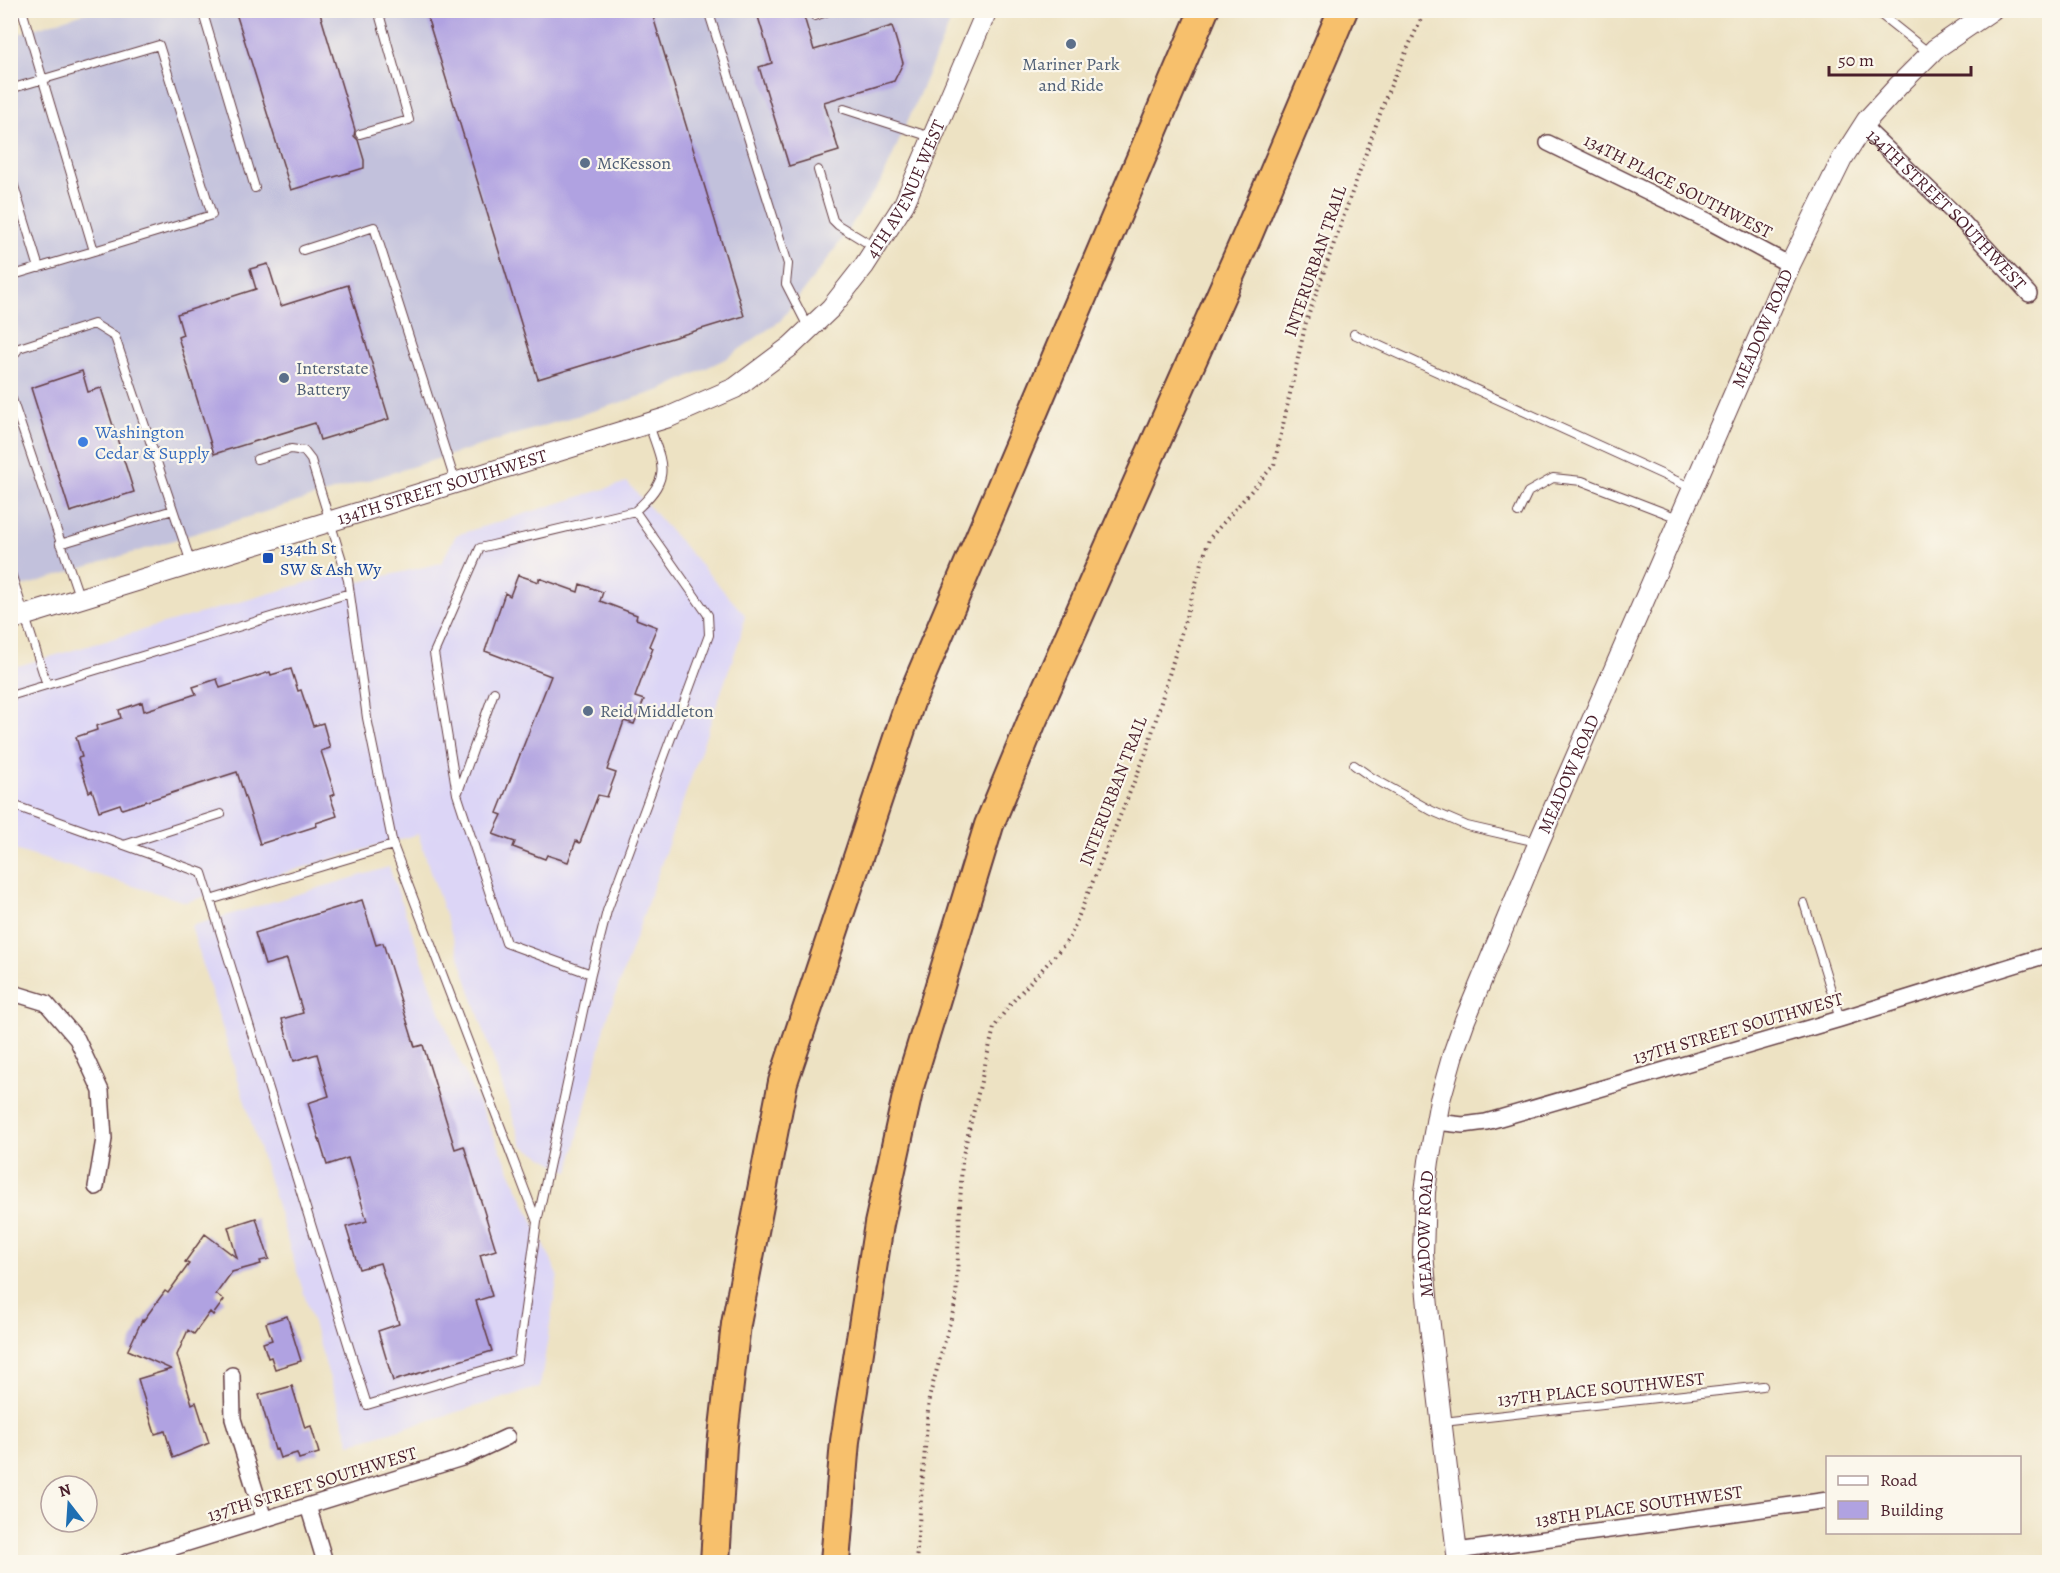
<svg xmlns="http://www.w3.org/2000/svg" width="2060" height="1573" font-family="Alegreya,serif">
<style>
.built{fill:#dcd5f6}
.industrial{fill:#c2c1dc}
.building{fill:#b0a2e1}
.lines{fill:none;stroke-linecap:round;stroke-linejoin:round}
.service-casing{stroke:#623c42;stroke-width:10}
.minor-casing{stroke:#623c42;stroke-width:18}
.tertiary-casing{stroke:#623c42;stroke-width:22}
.motorway-casing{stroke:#623c42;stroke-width:32}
.path{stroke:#623c42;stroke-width:4;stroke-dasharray:1.5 4.5;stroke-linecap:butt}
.service{stroke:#fff;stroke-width:8}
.minor{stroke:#fff;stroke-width:15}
.tertiary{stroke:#fff;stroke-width:20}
.motorway{stroke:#f7c06c;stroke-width:28}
.service-dot{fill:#5c6f8a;stroke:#fbf7ec;stroke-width:2}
.shop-dot{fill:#3f7fe0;stroke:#fbf7ec;stroke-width:2}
.transit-dot{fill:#1a4fb4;stroke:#fbf7ec;stroke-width:2}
.labels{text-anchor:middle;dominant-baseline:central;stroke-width:4.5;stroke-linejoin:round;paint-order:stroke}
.service-label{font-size:18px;fill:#4e5e75;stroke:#fbf7ec;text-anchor:start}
.street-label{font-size:18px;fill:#4a1f2b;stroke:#fbf7ec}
.shop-label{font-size:18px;fill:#366cbe;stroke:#fbf7ec;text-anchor:start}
.transit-label{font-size:18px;fill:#164399;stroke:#fbf7ec;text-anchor:start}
</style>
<rect width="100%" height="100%" fill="#fbf7ec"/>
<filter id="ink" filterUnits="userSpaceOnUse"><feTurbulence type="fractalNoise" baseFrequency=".0167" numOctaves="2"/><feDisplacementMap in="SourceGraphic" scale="12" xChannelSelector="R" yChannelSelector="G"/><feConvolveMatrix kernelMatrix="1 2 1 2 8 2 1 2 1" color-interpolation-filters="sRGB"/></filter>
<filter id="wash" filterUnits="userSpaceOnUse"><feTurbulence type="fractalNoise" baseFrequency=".008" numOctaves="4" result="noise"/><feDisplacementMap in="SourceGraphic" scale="24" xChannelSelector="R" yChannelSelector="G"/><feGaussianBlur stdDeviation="1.35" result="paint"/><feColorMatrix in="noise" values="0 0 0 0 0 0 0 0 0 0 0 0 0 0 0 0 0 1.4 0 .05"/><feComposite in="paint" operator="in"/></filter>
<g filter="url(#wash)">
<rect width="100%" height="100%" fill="#ede2c3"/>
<!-- built -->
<path class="built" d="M627,482l118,133 -5,23 -133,381 -38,153 -47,-27 -104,-311 -232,68 -175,-53v-181l340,-98 4,13 86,-20 15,-28z
M389,867l64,180 105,228 -18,112 -190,57 -159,-518z"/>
<!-- industrial -->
<path class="industrial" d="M94,10l861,1 -72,167 -53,78 -50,65 -53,37 -66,32 -650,200v-554z"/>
<g id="blocks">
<!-- building -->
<path class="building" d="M235,10h84l36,120 -1,6 4,4 6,20v8l-73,22z
M425,10h226l93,306 -206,63z
M756,10h46l12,40 78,-24 11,37 -9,18 -70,21 15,49 -50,15 -30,-99 13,-4z
M268,264l13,42 67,-21 41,134 -69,21 -5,-17 -101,31 -36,-117 5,-2 -6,-21 79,-25 -6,-20z
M82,371l6,21 13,-4 33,104 -64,20 -39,-124z
M518,575l21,7v-4l39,14 2,-8 23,8 -3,9 37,14 -1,4 21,8 -8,19 4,2 -18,49 9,3 -10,24 -10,-3 -17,49 9,3 -9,24 -9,-2 -18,48 -4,-2 -8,21 -21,-7 -2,4 -32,-12 2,-5 -22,-8 9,-19 -5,-2 54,-137 -66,-25 20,-58 5,3z
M291,669l7,22 3,-1 12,36 10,-3 7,25 -9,3 14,43 -5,2 7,20 -21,7 1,3 -57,18 -23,-72 -115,37 -2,-5 -21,7 -7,-21 -3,2 -11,-34 4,-1 -6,-20 21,-7 -1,-4 25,-8 -2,-8 23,-8 2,9 52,-17 -3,-7 24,-8 3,9 50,-16 1,3z
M362,900l14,45 7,-2 32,104 8,-2 32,104 9,-3 32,104 -16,5 12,41 -16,5 16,50 -99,30 -15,-50 21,-7 -19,-61 -21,6 -13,-42 21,-6 -19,-63 -21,7 -19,-62 21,-7 -12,-42 -23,7 -12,-42 21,-6 -16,-54 -22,6 -10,-32z
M256,1218l13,41 -9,2 1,3 -29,8 -16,22 8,6 -11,15 -3,-3 -16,22 -6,-4 -11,25 15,49 4,-2 13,41 -36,15 -8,-27 -10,3 -17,-55 33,-10 -43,-19 14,-30 1,1 22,-30 3,2 21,-29 -4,-2 20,-28 32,24 -9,-31z
M287,1316l14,45 -26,8 -4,-12 -3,1 -5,-15 9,-3 -6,-17z
M292,1386l13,42 6,-2 8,27 -20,6 -2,-6 -17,5 -3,-9 -2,1 -16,-55z"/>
</g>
</g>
<g filter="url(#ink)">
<use href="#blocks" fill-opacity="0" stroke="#623c42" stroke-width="1.5"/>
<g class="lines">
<defs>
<path id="service" d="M202,10l53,178
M708,10l80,254 -2,20 22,43
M1875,10l54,43
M815,16l16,-6
M10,89l149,-44 53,170 -118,36 -72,-241
M844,109l87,28
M360,134l49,-14 -31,-110
M818,170l15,50 5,5 36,22
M10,173l29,95
M303,250l71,-23 81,254
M10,276l84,-25
M1354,334l338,154
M10,360l9,-12 75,-24 21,13 76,226
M10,393l70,206
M257,459l34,-10 13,2 7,9 37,120 19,138 26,127 144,377 54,-248 16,-63 102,-276 -1,-20 -73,-104 -155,37 -46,105 23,141 49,149 85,31
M635,511c37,-33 29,-43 14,-86
M1518,513l10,-21 25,-14 29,3 96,37
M60,544l113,-34
M10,570l37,115
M10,696l340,-103
M1354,765l17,12 61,34 35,15 70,16
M458,792l36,-100
M10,804l192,69 165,532 151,-45 19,-138
M124,845l97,-31
M210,900l183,-55
M1804,903l36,116
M1443,1422l320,-36"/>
<g id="minor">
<path d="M10,11l2,-1"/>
<path id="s1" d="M1863,126l97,93 69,75"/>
<path d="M1548,143l160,78 82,44"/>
<path d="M10,992l36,11 31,36 24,52 3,48 -8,48"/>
<path d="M1436,1122l27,3 23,-3 354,-103 210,-65"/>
<path d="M232,1375l1,44 31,100"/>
<path d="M308,1506l17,56"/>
<path d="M1457,1551l371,-51"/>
<path d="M126,1562l336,-104 45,-21"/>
</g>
<g id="tertiary">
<path id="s2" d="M10,620l659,-203 66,-29 56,-42 40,-38 33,-42 40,-62 83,-194"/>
<path id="s3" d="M1458,1562l-29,-245 -6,-63 2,-62 4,-31 11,-61 13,-46 12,-34 74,-178 251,-577 52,-106 25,-39 32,-35 36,-36 57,-39"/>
</g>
<path id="motorway" d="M715,1562l7,-117 14,-121 47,-242 127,-380 294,-692
M835,1562l10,-121 34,-217 30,-137 80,-262 43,-104 216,-487 95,-224"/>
</defs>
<!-- service casing -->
<use href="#service" class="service-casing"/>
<!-- minor casing -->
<use href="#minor" class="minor-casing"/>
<!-- tertiary casing -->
<use href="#tertiary" class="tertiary-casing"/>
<!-- motorway casing -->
<use href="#motorway" class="motorway-casing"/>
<!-- path -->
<path class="path" d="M916,1562l13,-164 27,-97 6,-142 32,-131c20,-34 52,-59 76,-91l76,-184 63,-214 65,-74 32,-143 81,-228 38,-84"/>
<!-- service -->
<use href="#service" class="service"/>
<!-- minor -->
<use href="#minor" class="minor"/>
<!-- tertiary -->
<use href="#tertiary" class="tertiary"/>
<!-- motorway -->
<use href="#motorway" class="motorway"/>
</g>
</g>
<!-- markers -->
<g class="service-dot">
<circle cx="1071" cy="44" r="6"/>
<circle cx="585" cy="163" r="6"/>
<circle cx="284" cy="378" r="6"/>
<circle cx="588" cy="711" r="6"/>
</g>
<circle class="shop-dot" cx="83" cy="442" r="6"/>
<rect class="transit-dot" x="262" y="552" width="12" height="12" rx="3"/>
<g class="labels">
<!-- service labels -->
<g class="service-label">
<text x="1071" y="64" text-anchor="middle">Mariner Park<tspan x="1071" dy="21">and Ride</tspan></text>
<text x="597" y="163">McKesson</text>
<text x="296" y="368">Interstate<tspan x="296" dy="21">Battery</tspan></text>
<text x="600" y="711">Reid Middleton</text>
</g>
<!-- street labels -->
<g class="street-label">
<text transform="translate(1678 186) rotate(27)">134TH PLACE SOUTHWEST</text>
<text stroke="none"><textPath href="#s2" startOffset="1028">4TH AVENUE WEST</textPath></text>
<text stroke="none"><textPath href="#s1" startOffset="118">134TH STREET SOUTHWEST</textPath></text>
<text transform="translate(1315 261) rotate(-71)">INTERURBAN TRAIL</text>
<text stroke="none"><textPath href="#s3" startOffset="1302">MEADOW ROAD</textPath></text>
<text stroke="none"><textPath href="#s2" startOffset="452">134TH STREET SOUTHWEST</textPath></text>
<text stroke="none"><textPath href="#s3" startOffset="816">MEADOW ROAD</textPath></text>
<text transform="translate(1113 791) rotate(-69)">INTERURBAN TRAIL</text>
<text transform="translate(1738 1028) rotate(-16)">137TH STREET SOUTHWEST</text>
<text stroke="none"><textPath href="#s3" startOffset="330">MEADOW ROAD</textPath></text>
<text transform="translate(1601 1389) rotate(-6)">137TH PLACE SOUTHWEST</text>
<text transform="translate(312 1484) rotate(-17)">137TH STREET SOUTHWEST</text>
<text transform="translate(1639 1506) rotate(-8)">138TH PLACE SOUTHWEST</text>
</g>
<!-- shop labels -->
<g class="shop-label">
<text x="95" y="432">Washington<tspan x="95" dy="21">Cedar &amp; Supply</tspan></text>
</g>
<!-- transit labels -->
<g class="transit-label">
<text x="280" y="548">134th St<tspan x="280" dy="21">SW &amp; Ash Wy</tspan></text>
</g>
</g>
<!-- margin -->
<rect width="2060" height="1573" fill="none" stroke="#fbf7ec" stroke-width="36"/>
<!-- legend -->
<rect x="1826" y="1456" width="195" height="78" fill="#fbf7ec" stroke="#b4a19f" stroke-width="1.5"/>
<rect x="1838" y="1476" width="30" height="9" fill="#ffffff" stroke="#b4a19f" stroke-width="1.5"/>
<text x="1880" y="1486" font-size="18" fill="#4a1f2b">Road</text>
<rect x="1838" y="1501" width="30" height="18" fill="#b0a2e1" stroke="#b4a19f" stroke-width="1.5"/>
<text x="1880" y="1516" font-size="18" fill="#4a1f2b">Building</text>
<!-- north arrow -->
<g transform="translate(69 1504) rotate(343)"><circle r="28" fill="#fbf7ec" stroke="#b4a19f" stroke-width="1.5"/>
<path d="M0-4.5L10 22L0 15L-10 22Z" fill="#1f6fb2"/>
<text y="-9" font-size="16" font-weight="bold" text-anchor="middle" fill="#4a1f2b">N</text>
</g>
<!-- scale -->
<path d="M1829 66v9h142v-9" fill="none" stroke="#4a1f2b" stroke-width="3"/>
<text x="1838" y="66" font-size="18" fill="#4a1f2b" stroke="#fbf7ec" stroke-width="4.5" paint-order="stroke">50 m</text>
</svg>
